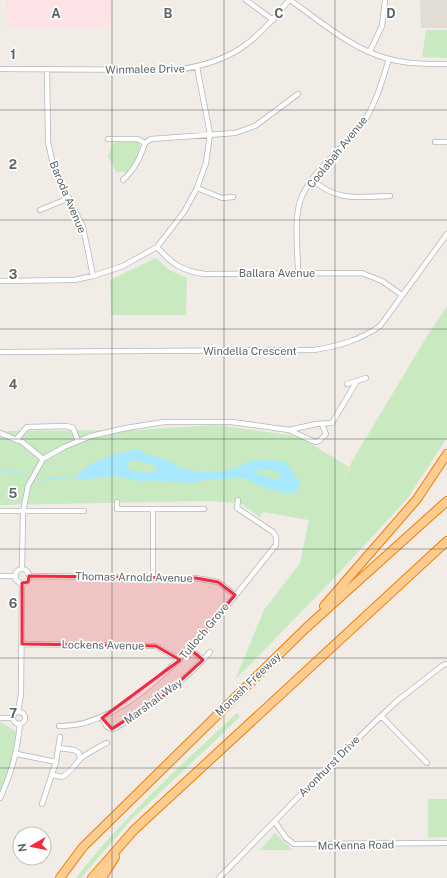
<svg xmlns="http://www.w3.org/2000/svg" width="447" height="878" font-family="'Public Sans',sans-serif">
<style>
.education{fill:#e1dcd4}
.medical{fill:#fde3e5}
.green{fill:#c9eac1}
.water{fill:#a8e9ff;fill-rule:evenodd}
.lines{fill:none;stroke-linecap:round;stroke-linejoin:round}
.stream{stroke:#a8e9ff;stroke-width:1.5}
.minor-casing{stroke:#b3b8bb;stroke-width:6}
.motorway-casing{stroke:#f77b00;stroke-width:10}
.minor{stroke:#fff;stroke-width:4.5}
.motorway{stroke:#ffcd8f;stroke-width:8}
.marked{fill:#f6273e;fill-opacity:0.2;stroke:#f6273e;stroke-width:3;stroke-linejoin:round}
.grid{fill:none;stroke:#5d6467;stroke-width:1;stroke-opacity:0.55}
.labels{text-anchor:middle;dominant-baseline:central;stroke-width:3.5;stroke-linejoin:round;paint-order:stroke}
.street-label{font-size:11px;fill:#5d6467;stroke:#fff}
.grid-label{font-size:13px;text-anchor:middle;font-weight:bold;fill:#5d6467;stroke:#fff;stroke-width:3.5;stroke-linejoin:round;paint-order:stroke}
</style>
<rect width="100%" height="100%" fill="#f1ece6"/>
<!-- education -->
<path class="education" d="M420,0h27v28h-26z"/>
<!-- medical -->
<path class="medical" d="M6,0h105l1,28h-105z"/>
<!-- green -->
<path class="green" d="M426,30h21v28l-25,-1z
M136,141l4,2c0,11 -7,20 -13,29l-3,1 -1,-2 -6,2 -9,-17 4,-12 4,-2z
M156,258l13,12 18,8 -1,37h-75l-1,-35z
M447,306v132l-40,61 -71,77 -101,104 29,-70 36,-47 9,-43 -46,-8 -3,5 -20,-14 -33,-2 -207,4v-74l136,-1 80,-5 74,10 13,4 46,28 -8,23 11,-29 74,-123z
M237,713l3,4 -110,104 -49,57h-5c47,-61 104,-112 161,-165z
M0,722l19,11 -2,21 -17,44z
M428,799h19v38l-19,1z
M275,833l15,14 2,3h-32z"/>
<!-- water -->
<path class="water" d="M140,449l6,5 24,7 8,6 19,5 29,-1 28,-11 31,1 14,21v5l-5,6h-10l-21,-6 -19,-9 -32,1 -22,4 -40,-3 -3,2 -34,-6 -33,4 -4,-3c12,-16 44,-26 64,-28zM136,460c6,5 12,2 19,6v5l-7,2 -19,-3 -1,-8zM256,469l22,2 2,5 -4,4 -20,-8z"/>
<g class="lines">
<!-- stream -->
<path class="stream" d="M0,470l24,4
M41,480l35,-3"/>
<defs>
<path id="minor" d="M246,0l27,20
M290,0c30,21 63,50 99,59 19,5 39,5 58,5
M370,51l12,-25 3,-26
M0,69l177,1c55,-8 78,-27 112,-70
M47,69l1,73 6,27 29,58 10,49
M108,139h29l8,4 6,-4 84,-6 20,-7 43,-32
M435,142h12
M312,179c23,23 48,18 78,17
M123,180c12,-11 17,-22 22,-37
M197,188l25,10 11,-1
M40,210l29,-12
M157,247c15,17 25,24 48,27l157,-1 20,8 20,14
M298,272c0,-21 -5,-56 4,-76 13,-28 42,-47 60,-72 14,-19 20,-43 27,-65
M0,281l74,-1 19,-4 30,-10 34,-19 27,-35 13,-24 9,-25 4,-29 -13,-67
M0,352l314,-2c25,-4 46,-10 66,-24l67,-92
M347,384l19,-6
M289,430l26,12 4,-1 7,-7 -4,-10
M0,433l22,9 21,17
M16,440l11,-13 40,-1 6,2 5,13
M117,502v7h87
M0,511h84
M22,569l1,-57 5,-26 15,-27 21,-12 27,-11 35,-8 38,-6h68l57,8 27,-6 16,-1 25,-42
M15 576a7 7 0 1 1 14 0a7 7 0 1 1-14 0Z
M0,576h16
M29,576l167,2 22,4 17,13
M153,577v-68
M22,644l134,2 24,14
M203,660l7,-8
M18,712l3,-18 1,-111
M13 718a6 6 0 1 1 12 0a6 6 0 1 1-12 0Z
M381,716l46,47
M0,718h13
M102,718l5,9 5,2 4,-1c30,-21 62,-41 87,-68l-13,-11
M59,726c81,3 170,-124 217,-181v-8l-3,-5 -36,-24 1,-8
M59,748l15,2 5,3 1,5
M17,754l39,8
M53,775l9,2c9,-5 12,-11 18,-18 3,-3 22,-14 27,-16
M0,798c12,-26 17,-46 20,-74
M42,804l14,-42 4,-25
M275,822l11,16 8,6 153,-1
M219,878l90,-92 72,-70 16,-15 46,-36 4,-1"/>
<path id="motorway" d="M324,606l93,-107 30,-45
M60,878l23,-31 223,-219 141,-127
M92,878l42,-48 313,-289
M102,878l13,-21"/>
</defs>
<!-- minor casing -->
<use href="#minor" class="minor-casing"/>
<!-- motorway casing -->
<use href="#motorway" class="motorway-casing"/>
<!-- minor -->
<use href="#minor" class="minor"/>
<!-- motorway -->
<use href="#motorway" class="motorway"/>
</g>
<!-- marked area -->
<path class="marked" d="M29,576l167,2 22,4 17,13 -45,54 13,11 -37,34 -54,35 -10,-11 78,-58 -24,-14 -134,-2v-61l6,-1z"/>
<!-- grid -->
<path class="grid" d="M112,0v878M224,0v878M335,0v878M0,110h447M0,220h447M0,329h447M0,439h447M0,549h447M0,658h447M0,768h447"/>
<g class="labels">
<!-- street labels -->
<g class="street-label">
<text transform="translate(145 69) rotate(-1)">Winmalee Drive</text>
<text transform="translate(337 152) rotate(-51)">Coolabah Avenue</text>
<text transform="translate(68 197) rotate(67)">Baroda Avenue</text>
<text x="277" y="273">Ballara Avenue</text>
<text x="250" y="351">Windella Crescent</text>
<text transform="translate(134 577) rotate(1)">Thomas Arnold Avenue</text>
<text transform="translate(204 631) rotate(-50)">Tulloch Grove</text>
<text transform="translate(103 645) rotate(1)">Lockens Avenue</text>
<text transform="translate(248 684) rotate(-44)">Monash Freeway</text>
<text transform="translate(153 701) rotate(-36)">Marshall Way</text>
<text transform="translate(329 766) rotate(-45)">Avonhurst Drive</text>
<text transform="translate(356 845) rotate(-1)">McKenna Road</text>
</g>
</g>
<g class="grid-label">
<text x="56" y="18">A</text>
<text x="168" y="18">B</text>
<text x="279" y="18">C</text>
<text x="391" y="18">D</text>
<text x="13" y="59">1</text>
<text x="13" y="169">2</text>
<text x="13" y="279">3</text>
<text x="13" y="389">4</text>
<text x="13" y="498">5</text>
<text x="13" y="608">6</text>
<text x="13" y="718">7</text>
</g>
<!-- north arrow -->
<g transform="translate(32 846) rotate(261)"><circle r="19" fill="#ffffff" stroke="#bec1c2"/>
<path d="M0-3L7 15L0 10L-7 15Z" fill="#f6273e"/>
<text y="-6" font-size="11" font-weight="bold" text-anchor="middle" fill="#5d6467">N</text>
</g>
</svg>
